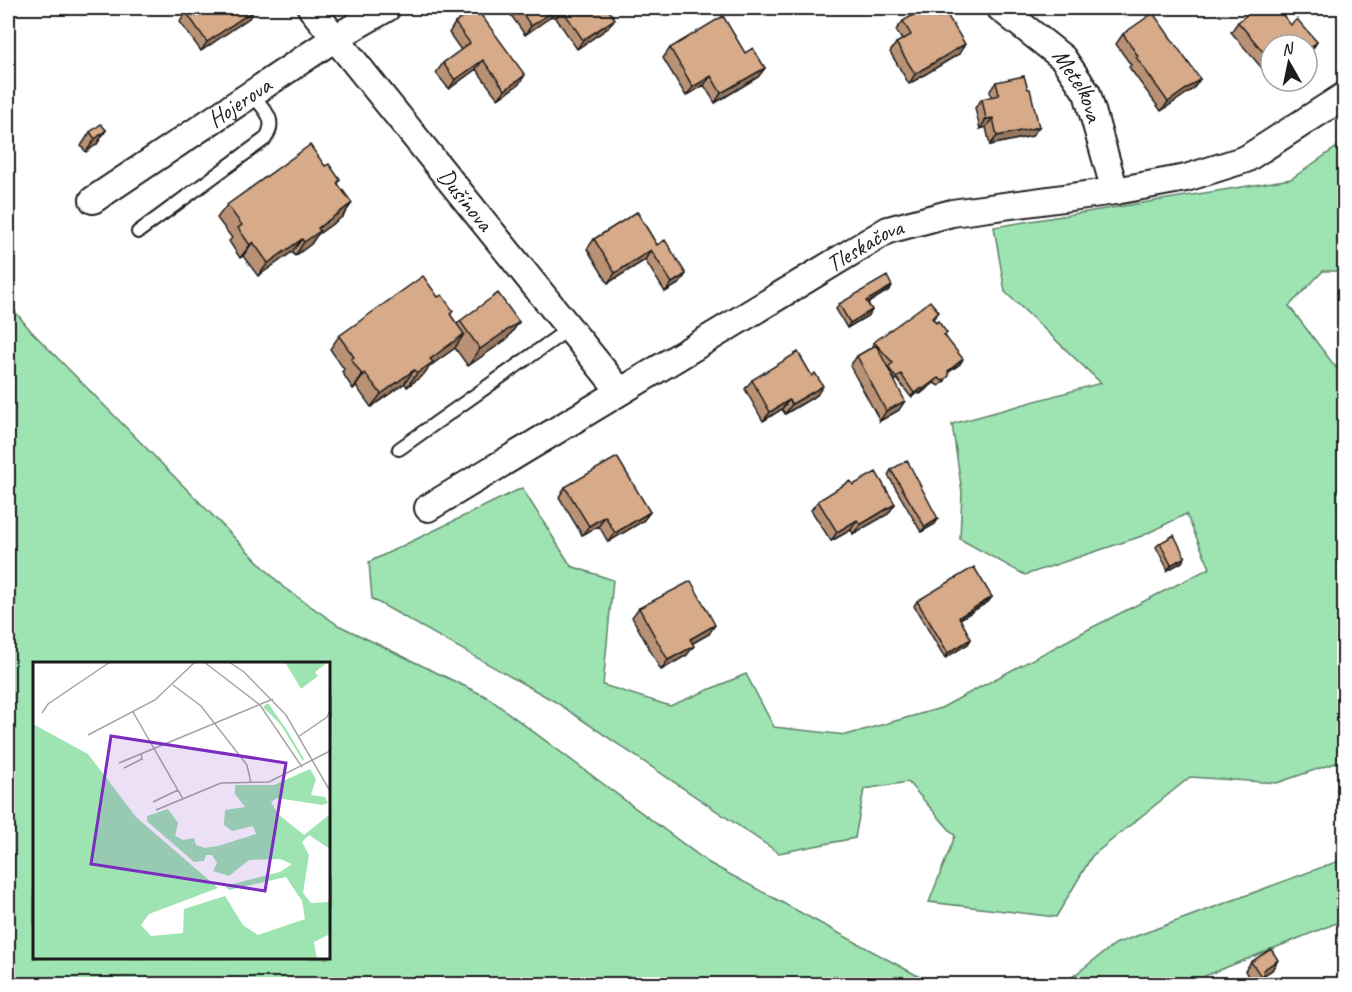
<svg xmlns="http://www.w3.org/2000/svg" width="1352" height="992" font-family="Caveat,sans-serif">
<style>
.green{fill:#9de4b2;stroke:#5c8067;stroke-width:1.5;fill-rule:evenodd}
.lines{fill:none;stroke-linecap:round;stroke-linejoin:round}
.service-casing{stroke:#1c1c1c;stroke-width:16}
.minor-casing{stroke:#1c1c1c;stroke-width:30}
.service{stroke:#fff;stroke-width:12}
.minor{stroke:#fff;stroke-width:26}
.wall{fill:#b99276;stroke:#1c1c1c;stroke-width:1.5}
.shaded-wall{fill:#967760;stroke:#1c1c1c;stroke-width:1.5}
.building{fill:#d7aa89;stroke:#1c1c1c;stroke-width:1.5}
.labels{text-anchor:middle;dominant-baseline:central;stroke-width:5;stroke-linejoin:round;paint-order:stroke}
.street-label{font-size:24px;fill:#1c1c1c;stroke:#fff}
.inset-road{fill:none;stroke:#a4a4a4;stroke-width:1.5}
.view{fill:#7b2cbf;fill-opacity:0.15;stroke:#7b2cbf;stroke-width:3}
.inset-edge{fill:none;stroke:#1c1c1c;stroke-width:3}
</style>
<rect width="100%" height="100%" fill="#fff"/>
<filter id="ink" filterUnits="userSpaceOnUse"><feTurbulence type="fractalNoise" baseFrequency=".0167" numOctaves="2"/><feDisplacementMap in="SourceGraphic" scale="12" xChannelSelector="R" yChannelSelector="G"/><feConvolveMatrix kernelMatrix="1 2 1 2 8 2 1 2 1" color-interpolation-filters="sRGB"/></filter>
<g filter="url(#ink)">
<!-- green -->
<path class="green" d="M1344,142v129h-21l-34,35 55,72v382l-67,23 -87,-6 -98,79 -36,61 -127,-15 26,-66 -47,-54 -44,7 -9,49 -76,15 -225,-152 -182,-102 -3,-37 153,-74 49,78 42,14 -10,105 67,21 76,-32 28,53 72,8 95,-27 150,-80 119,-60 -24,-54 -44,22 -117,39 -65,-36 2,-47 -10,-68 149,-41 -96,-91 -11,-65 297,-48z
M8,303l23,28 252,256 55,38 149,72 222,166 224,121h-925zM34,664h294v294h-294z
M1344,859v61l-159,64h-122l52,-40z"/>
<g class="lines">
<defs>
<path id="service" d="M138,232l127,-93c14,-20 -2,-30 -14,-46
M399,449l171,-121"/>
<g id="minor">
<path id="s1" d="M311,8l309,383"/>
<path id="s2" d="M1000,8l63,50 24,35 28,98"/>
<path id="s3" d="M93,200l242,-162 52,-30"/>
<path id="s4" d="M428,508l460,-278 64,-17 163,-22 71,-13 60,-19 98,-63"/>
</g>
</defs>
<!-- service casing -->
<use href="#service" class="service-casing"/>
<!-- minor casing -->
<use href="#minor" class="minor-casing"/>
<!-- service -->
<use href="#service" class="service"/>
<!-- minor -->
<use href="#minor" class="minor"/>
</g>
<!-- wall -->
<path class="wall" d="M191,8h64v1l-6,9 -48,33 -21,-29 6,-10 6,-3z
M506,8h101l1,20 -31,21 -21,-31 -4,-2 -27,19z
M819,8h13l-10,5z
M938,18l21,36 -50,30 -19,-32 6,-9 6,-3 -6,-10 7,-9z
M1238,22l53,3 26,17 -6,9 -40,-6v23l-5,5 -35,-41z
M455,23l64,61 -21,15 -22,-30 -27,20 -13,-16 7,-10 18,-13 -12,-17z
M1123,34l77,45 -7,10 -32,22 -32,-44 2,-2 -15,-21z
M670,48l75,5 20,15 -7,9 -43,26 -11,-18 -18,11 -23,-38z
M996,82l36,54 -42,9 -4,-18 -6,2 -5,-21 7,-9 9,-2 -1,-6z
M106,130l-9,14 -11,8 -5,-6 9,-14z
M325,166l15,14 -2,4 14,19 -10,14 -25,18 -6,9 -16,12 -3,-4 -34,24 -15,-20 -3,2 -11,-17 3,-3 -15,-20 10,-13z
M637,212l43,71 -15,9 -20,-32 -37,23 -21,-34 7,-10z
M889,290l-21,13 4,7 -3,5 -22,13 -11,-19 3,-5z
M438,297l15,14 -3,4 7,9 3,-3 59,1 -12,17 -39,27 -13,-18 -25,18 -7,9 -16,12 -2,-4 -34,24 -15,-21 -3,3 -11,-17 2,-3 -14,-20 9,-13z
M939,312l-6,7 14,14 -2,2 15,29 -12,9 -3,8 -6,5 -5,-3 -14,11 -2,-1 -7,4 -14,-18 -2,2 4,29 -19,11 -30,-55 7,-10 14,-8 3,-6z
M752,380l65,15 -32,19 -3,-5 -19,12 -18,-32z
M891,470l47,49 -3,5 -14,8 -33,-57z
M853,485l42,19 -7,10 -35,20 -2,-4 -20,11 -20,-31 7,-9z
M565,487l85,25 -7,9 -35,21 -9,-16 -17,9 -23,-38z
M1160,543l22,19 -14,8 -12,-23z
M992,597l-4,5 -28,17 11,20 -3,5 -23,14 -31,-52 3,-5z
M639,608l70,26 -16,9 -6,12 -26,15 -29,-53z
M1251,962l21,8 -8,5 -6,8 -2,1h-3l-8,-13z"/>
<!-- shaded-wall -->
<path class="shaded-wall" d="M558,8l4,1 -6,9 -4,-2 -27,19 6,-9z
M827,8h5l-10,5z
M255,9l-6,9 -48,33 6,-9z
M615,19l-7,9 -31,21 6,-9z
M1317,42l-6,9 -4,3v-4z
M965,44l-6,10 -50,30 6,-10z
M483,60l-7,9 -27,20 6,-9z
M765,68l-7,9 -43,26 6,-10z
M525,75l-6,9 -21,15 7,-9z
M711,76l-7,9 -18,11 7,-9z
M1200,79l-7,10 -32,22 7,-9z
M993,118l-7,9 -6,2 6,-10z
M1039,127l-7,9 -42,9 7,-9z
M106,130l-9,14 -11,8 9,-13z
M352,203l-10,14 -25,18 -6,9 -16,12 9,-14 14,-14z
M302,239l-10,13 -34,24 10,-13z
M253,242l-10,14 -3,2 10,-13z
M651,250l-6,10 -37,23 7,-10z
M686,274l-6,9 -15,9 7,-9z
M892,286l-3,4 -26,16 3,-5z
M872,310l-3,5 -22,13 3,-5z
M519,322l-12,17 -39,27 12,-17z
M464,334l-9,14 -25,18 -7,9 -16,12 10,-14 13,-14z
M963,359l-3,5 -16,11 4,-4z
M414,370l-9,13 -34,24 10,-13z
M365,373l-9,13 -3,3 9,-14z
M938,378l-4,5 -14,11 3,-5z
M823,386l-6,9 -32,19 7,-10z
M921,388l-3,5 -7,4 3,-4z
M789,400l-7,9 -19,12 7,-9z
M905,401l-6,9 -19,11 6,-10z
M895,504l-7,10 -35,20 7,-9z
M650,512l-7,9 -35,21 7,-9z
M605,516l-6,10 -17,9 7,-9z
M938,519l-3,5 -14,8 4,-5z
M857,520l-6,10 -20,11 6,-9z
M1185,557l-3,5 -14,8 3,-5z
M992,597l-4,5 -33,20 4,-5z
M715,625l-6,9 -25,14 6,-9z
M971,639l-3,5 -23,14 3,-5z
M694,646l-7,9 -26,15 7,-10z
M1278,960l-6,10 -8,5 -6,8 -3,1 6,-8 2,-6z"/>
<!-- building -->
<path class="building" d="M194,8h61v1l-48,33 -21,-30z
M476,8l49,67 -20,15 -22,-30 -28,20 -12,-17 27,-20 -15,-20z
M519,8h39l-27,18z
M560,8h47l8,11 -32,21 -21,-31z
M925,8h7l6,10 8,-5 19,31 -50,30 -19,-31 15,-8 -8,-14z
M1255,8h22l14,17 6,-6 20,23 -10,8v-5h-36v16l-33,-39z
M1153,13l47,66 -32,23 -32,-45 2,-1 -15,-22z
M723,16l22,37 8,-5 12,20 -44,25 -10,-17 -18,11 -23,-39z
M1024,76l4,13h2l9,38 -42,9 -4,-18 -7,1 -4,-20 17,-4 -3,-13z
M101,124l5,6 -11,9 -5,-7z
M310,145l15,21 4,-2 11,16 -3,3 15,20 -34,25 2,3 -16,11 -2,-3 -34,24 -15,-21 -3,3 -12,-17 4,-3 -15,-20z
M637,212l20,33 8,-5 21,34 -14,9 -21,-33 -36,23 -21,-34z
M423,276l15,21 4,-2 11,16 -3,3 14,20 -34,25 3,3 -16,11 -3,-3 -33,24 -16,-21 -3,2 -11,-16 3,-2 -15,-21z
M887,276l5,10 -26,15 6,9 -22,13 -11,-19z
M498,293l21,29 -39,27 -20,-28z
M930,301l9,11 -7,6 4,5 2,-2 9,12 -3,2 19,24 -15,12 1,5 -6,5 -5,-3 -15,11 -2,-1 -7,5 -13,-19 -5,4 -8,-11 5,-4 -19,-21z
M876,345l29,56 -19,10 -29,-55z
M798,352l14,24 3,-3 8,13 -31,18 -3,-4 -19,12 -18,-32z
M617,457l33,55 -35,21 -10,-17 -16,10 -24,-39z
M907,460l31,59 -13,8 -34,-57z
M876,472l19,32 -35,21 -3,-5 -20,12 -19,-31 32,-20 3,4z
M1174,535l11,22 -14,8 -11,-22z
M974,567l18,30 -33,20 12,22 -23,14 -31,-52z
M691,581l24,44 -25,14 4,7 -26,14 -29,-52z
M1271,949l7,11 -15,10 1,4 -3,2 -10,-14z"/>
</g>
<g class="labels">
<!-- street labels -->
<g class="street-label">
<text stroke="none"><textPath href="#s2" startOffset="112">Metelkova</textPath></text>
<text stroke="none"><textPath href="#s3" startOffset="176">Hojerova</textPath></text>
<text stroke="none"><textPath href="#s1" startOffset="246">Dušínova</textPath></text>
<text stroke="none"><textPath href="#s4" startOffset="510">Tleskačova</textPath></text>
</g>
</g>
<!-- overview -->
<g transform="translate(33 662)">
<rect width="297" height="297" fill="#fff"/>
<path d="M252,0h43l-13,10 3,4 -17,13zM235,41l18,26 18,30 -1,2 -22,-36 -18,-18zM0,62l55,30 48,63 82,71 -69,26 -8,11 10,11 32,-3 1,-24 41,-13 18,29 15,10 47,-16 -3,-18 -16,-24 -57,13 -4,-4 55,-14 12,-8 -12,-5 -31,1 -20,16 -16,-5 4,-8 -5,-8h-6l-2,6 -10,1 -47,-41v-5l21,-7 10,14 -3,13 8,4 11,-2 2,7 9,3 13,-2 38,-12 -3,-8 -21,5 -8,-6 1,-15 20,-3 -10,-13v-9h39l36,-16 6,10 -5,16 14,2 3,6 -6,2 -45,-7 -6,4 7,12 26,21 26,-21v35l-21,-14 -7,7 7,13 -6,38 8,10 17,-1 2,-4v36l-16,8 3,17h-284z" fill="#9de4b2"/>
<path class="inset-road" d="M171,0l56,43 42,62M196,0l15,10 42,43 44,76M140,23l28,21 46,59 4,18M100,50l50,87M9,51l6,-9 62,-42M55,73l67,-35 40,-38M265,75l29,-20 3,-7M86,101l154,-64M91,106l18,-9 -1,-6M120,140l25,-12M123,148l65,-27 48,-1 61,-31"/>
<path class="view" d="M78,74l175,27 -21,128 -174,-27z"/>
<rect width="297" height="297" class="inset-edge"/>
</g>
<!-- margin -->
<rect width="1352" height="992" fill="none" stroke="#fff" stroke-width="30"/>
<rect x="15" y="15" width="1322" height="962" fill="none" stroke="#1c1c1c" stroke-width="2" filter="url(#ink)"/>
<!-- north arrow -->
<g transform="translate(1289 63) rotate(351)"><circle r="28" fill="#ffffff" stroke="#a4a4a4" stroke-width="1.5"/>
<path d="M0-4.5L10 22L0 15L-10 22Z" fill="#1c1c1c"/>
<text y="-9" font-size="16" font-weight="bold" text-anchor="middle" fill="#1c1c1c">N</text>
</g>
</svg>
